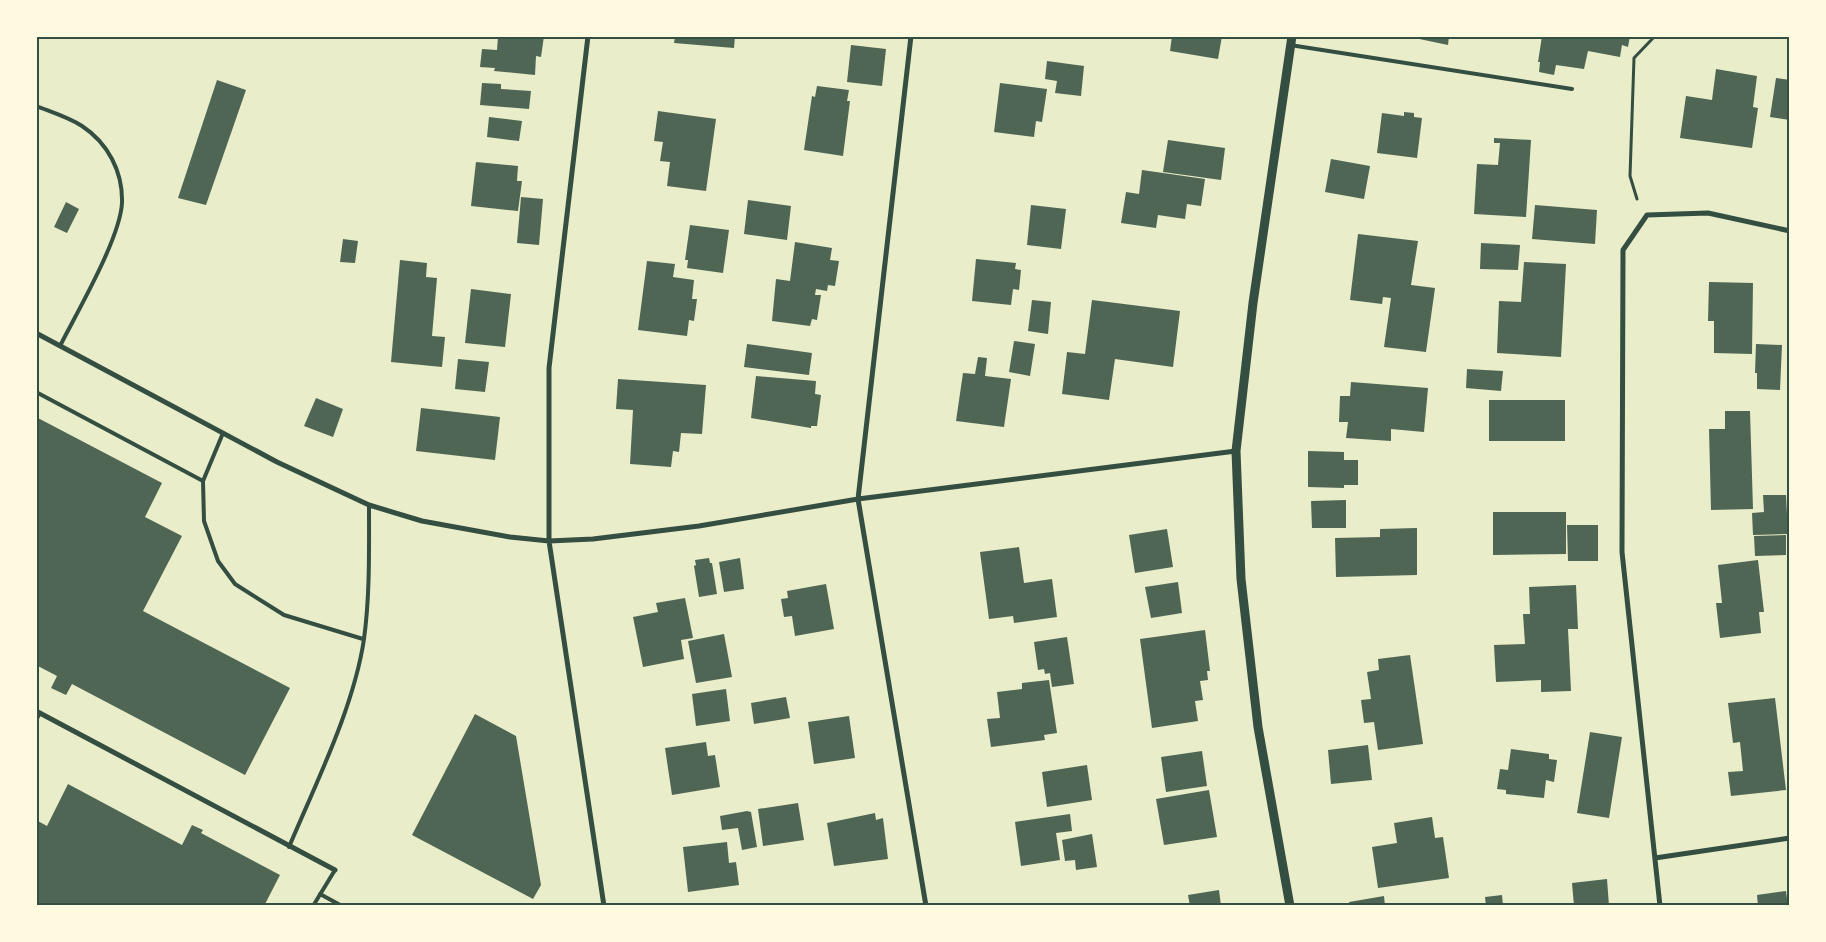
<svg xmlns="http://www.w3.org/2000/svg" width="1826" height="942" font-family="Bitter,serif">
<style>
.building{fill:#4f6655}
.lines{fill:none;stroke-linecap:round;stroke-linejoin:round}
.path{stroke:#344e41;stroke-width:3}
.service{stroke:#344e41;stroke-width:4}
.minor{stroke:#344e41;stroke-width:5}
.tertiary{stroke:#344e41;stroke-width:9}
.neatline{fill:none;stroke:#344e41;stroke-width:2}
</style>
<rect width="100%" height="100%" fill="#e9edc9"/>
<!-- building -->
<path class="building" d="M498,36h46l-3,21 -5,-1 -1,19 -41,-4 1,-3 -15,-1 2,-18 15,1z
M675,36h60l-1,12 -60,-5z
M1172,36h50l-4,23 -48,-8z
M1405,36h44l-1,9z
M1542,36h88l-2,11 -6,-2 -2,12 -32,-6 -4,18 -28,-4 -2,10 -15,-3 1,-10h-2z
M851,45l35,4 -4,37 -35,-4z
M1047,61l37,5 -3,30 -26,-3 2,-12 -12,-2z
M1716,69l41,7 -4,31 5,1 -6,40 -72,-10 6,-42 26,4z
M1776,78l14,2v40l-20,-3z
M217,80l29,10 -40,115 -28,-7z
M482,83l19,1v5l30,2 -2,18 -49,-4z
M1000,83l47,6 -5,33 -6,-1 -2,16 -40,-5z
M817,86l32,4 -2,11h3l-7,55 -39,-6 8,-54 3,1z
M658,111l58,8 -10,72 -39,-5 3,-24 -10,-1 3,-19 -9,-1z
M1404,112l10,1v4l8,1 -5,40 -40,-5 5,-40 22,3z
M489,117l33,4 -3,20 -32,-4z
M1494,138l37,2 -5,77 -52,-3 3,-50 21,1 2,-22h-6z
M1168,140l57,8 -4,32 -58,-8z
M1331,159l39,7 -6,33 -39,-7z
M476,162l42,4 -1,15h5l-4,30 -47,-5z
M1142,170l63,9 -4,27 -14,-2 -2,15 -27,-4 -2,13 -35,-5 5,-31 13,2z
M521,197l22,2 -4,46 -22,-2z
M748,200l43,6 -4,34 -43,-6z
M66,202l13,7 -12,24 -13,-6z
M1031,205l35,4 -5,40 -34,-4z
M1535,205l62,5 -2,34 -63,-5z
M690,225l39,5 -6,43 -36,-5 1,-8h-3z
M1358,234l60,7 -7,44 24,3 -9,64 -42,-5 7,-49 -8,-1 -1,7 -32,-4z
M343,239l15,2 -3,22 -15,-1z
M795,242l37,6 -2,12 9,1 -4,25 -7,-1 -1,6 -11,-2 -1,6h6l-4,25 -5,-1 -2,7 -38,-5 4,-42 14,2z
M1481,243l39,2 -2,25 -38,-1z
M976,259l40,4 -1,6 6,1 -2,20 -6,-1 -2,16 -39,-4z
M400,260l27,3 -1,14 11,1 -5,58 13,1 -3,30 -51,-5z
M647,261l28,3 -2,13 21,3 -2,19h5l-3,22 -5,-1 -2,16 -49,-6z
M1524,262l42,2 -5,93 -64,-4 2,-52 22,1z
M1709,282l44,1 -1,71 -38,-1v-32h-6z
M471,289l40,5 -6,53 -40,-4z
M1032,300l19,2 -3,32 -20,-3z
M1092,300l88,11 -7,56 -58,-8 -6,41 -47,-6 5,-42 18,2z
M1014,341l21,3 -5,32 -21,-4z
M747,344l65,9 -3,22 -65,-8z
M1756,344l26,1 -2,45 -23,-1v-16h-2z
M978,357l9,1 -2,18 26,3 -7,48 -48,-6 7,-48 12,1z
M458,359l31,3 -4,30 -30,-3z
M1467,369l36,2 -2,20 -35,-3z
M756,376l60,5 -1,13 6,1 -4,31h-6v2l-60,-10z
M618,379l88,6 -4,49 -21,-1 -2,19 -6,-1 -2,16 -41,-3 3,-54 -17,-1z
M1351,382l77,6 -4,44 -33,-3v12l-45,-3 2,-16h-9l1,-26h10z
M316,398l27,11 -10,28 -29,-11z
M1489,400h76v41h-76z
M421,408l79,9 -5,43 -79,-9z
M1725,411h25l3,98 -42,1 -2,-81h16z
M36,417l126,66 -17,34 37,19 -39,75 147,77 -45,87 -173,-91 -6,11 -15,-7 6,-12 -21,-11z
M1308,451l36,1v8h14v25h-14v3l-36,-1z
M1763,495h23l2,39 -35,1 -1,-22 12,-1z
M1346,500v28h-34l-1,-27z
M1493,512h73v42l-73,1z
M1567,525h31v36h-30z
M1417,528v47l-81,2 -1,-39 45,-1v-8z
M1167,529l6,38 -38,6 -6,-38z
M1786,535v20l-31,1 -1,-20z
M1019,547l5,36 28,-4 5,38 -43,6 -1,-7 -24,3 -9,-67z
M709,558l1,5h2l5,31 -18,3 -5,-31 2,-1 -1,-5z
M740,558l4,31 -20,3 -5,-30z
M1758,560l6,52h-5l2,21 -41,5 -4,-35h6l-4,-38z
M1178,582l4,31 -31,5 -6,-31z
M826,584l8,45 -39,7 -3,-20 -8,1 -3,-18 7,-1 -1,-7z
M1576,585l2,44h-10l3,62 -30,1v-12l-45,2 -2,-37 31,-1 -2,-30h7l-1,-27z
M685,598l8,40 -12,2 3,19 -41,8 -10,-50 25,-5 -2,-9z
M1205,630l5,41h-3l1,9 -8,1 3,19 -8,1 3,20 -46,7 -12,-89z
M724,634l8,43 -36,6 -8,-42z
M1067,637l7,47 -22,3 -2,-14 -5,1 -1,-5 -6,1 -4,-28z
M1410,655l13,89 -45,6 -4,-28 -10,1 -3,-23 10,-1 -4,-27 12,-2 -1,-11z
M1049,680l8,53 -13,2 1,5 -54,7 -4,-28 13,-1 -3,-26 25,-3v-6z
M726,689l4,32 -34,5 -4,-32z
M786,697l4,21 -36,6 -3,-21z
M1775,698l11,92 -55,6 -3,-24 15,-1 -3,-29 -7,1 -5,-40z
M475,714l41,22 25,149 -8,14 -121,-64z
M849,716l6,42 -41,6 -6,-42z
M1590,732l32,5 -13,81 -32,-5z
M706,742l2,14 7,-1 5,32 -48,8 -7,-47z
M1368,745l4,35 -41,4 -3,-34z
M1511,749l38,5v5l8,1 -3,22 -8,-2 -2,18 -38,-4v-4l-9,-1 3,-20 8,1z
M1202,751l5,35 -41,6 -5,-35z
M1087,765l5,35 -45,7 -5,-35z
M68,784l114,61 10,-20 11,5 -2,3 79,42 -16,31h-228v-86l11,6z
M1209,790l8,47 -53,8 -8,-46z
M798,803l6,37 -41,6 -5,-37z
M747,811l4,1 6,35 -15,3 -4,-22 -16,2 -2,-14z
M875,813l1,7 7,-2 5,41 -54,7 -7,-43z
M1070,814l2,17 -16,2 4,27 -39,6 -6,-44z
M1432,817l3,21 8,-1 6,41 -71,10 -6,-41 25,-4 -3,-20z
M1092,834l5,33 -21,3 -1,-10 -10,1 -3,-21z
M727,842l2,21 7,-1 3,23 -51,7 -5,-45z
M1607,879l2,27h-35l-2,-23z
M1219,890l2,16h-31l-2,-11z
M1786,891l1,8 3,-1v8h-32l-1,-11z
M1502,895l1,11h-17l-1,-9z
M1384,896l1,10h-35l-1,-4z"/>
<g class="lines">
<!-- path -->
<path class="path" d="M1637,199l-7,-23 4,-118 21,-22"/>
<!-- service -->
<path class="service" d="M1290,45l282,44
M36,106c15,6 32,11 46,20 26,17 41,46 40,77 -2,36 -45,109 -62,143
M36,392l167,89
M223,433l-20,48 1,40 14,40 17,23 49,31 79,24
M36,720l4,-7
M289,847c27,-64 65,-140 75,-208 6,-44 5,-90 5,-134
M320,894l22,12
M313,906l22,-36"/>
<!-- minor -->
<path class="minor" d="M588,36l-39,332v173l55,365
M911,36l-53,463 68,407
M36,333l241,129 92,43 53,16 88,16 39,4 44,-2 106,-13 159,-27 378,-48
M36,711l299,159
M1655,858l135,-20
M1660,906l-38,-354 1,-302 24,-35 61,-2 82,18"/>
<!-- tertiary -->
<path class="tertiary" d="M1290,906l-32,-179 -17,-148 -5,-128 17,-148 39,-267"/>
</g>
<!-- border -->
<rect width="1826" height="942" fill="none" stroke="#fefae0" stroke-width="75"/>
<rect x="38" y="38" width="1750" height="866" class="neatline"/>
</svg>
